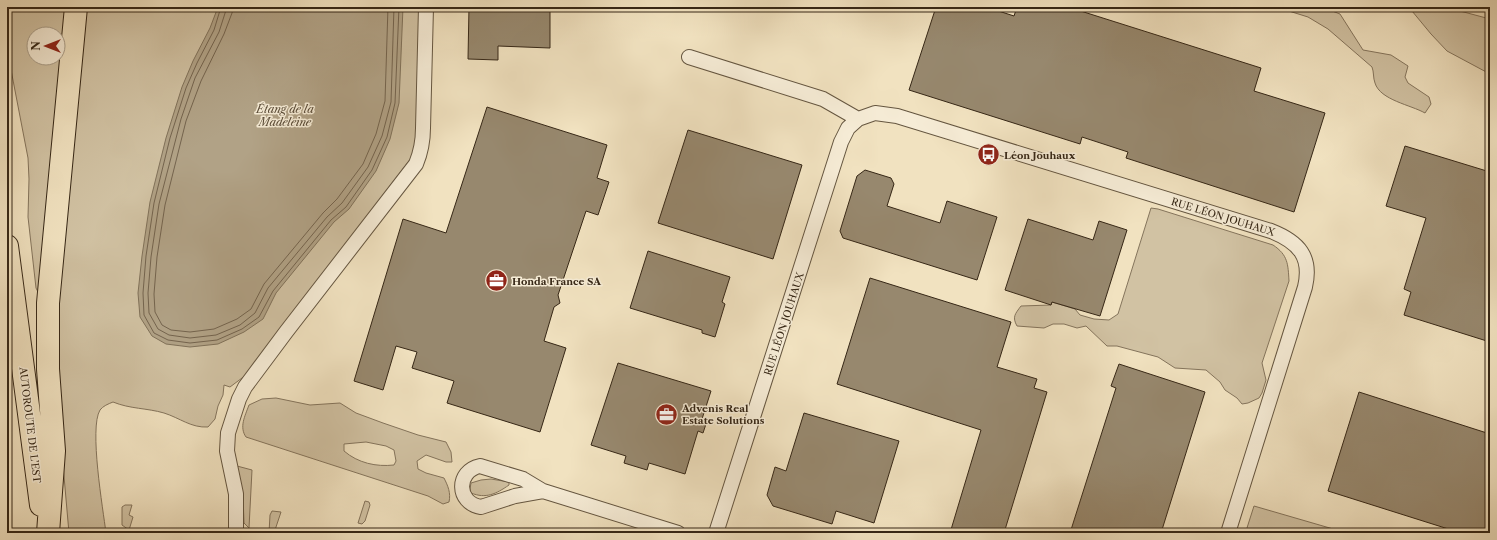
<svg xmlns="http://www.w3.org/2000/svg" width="1497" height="540" font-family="'Libre Caslon Text',serif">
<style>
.green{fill:#d1c2a3;stroke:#84745c;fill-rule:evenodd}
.water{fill:#b1a286;stroke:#807159}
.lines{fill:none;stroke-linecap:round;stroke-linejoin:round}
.shore{stroke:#74644e;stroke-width:1}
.building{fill:#97886e;stroke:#362716}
.minor-casing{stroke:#655640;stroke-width:16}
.motorway-casing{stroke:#362716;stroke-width:24}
.minor{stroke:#f6ecd6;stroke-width:14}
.motorway{stroke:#f1e2c0;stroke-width:22}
.labels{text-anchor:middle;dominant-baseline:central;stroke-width:3;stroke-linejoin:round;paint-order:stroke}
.poi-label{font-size:10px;font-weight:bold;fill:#362716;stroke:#f6ecd6;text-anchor:start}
.street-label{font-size:10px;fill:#362716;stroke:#f6ecd6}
.water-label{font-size:11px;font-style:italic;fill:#5b4c38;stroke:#f6ecd6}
</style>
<rect width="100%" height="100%" fill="#f1e2c0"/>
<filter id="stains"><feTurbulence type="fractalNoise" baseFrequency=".005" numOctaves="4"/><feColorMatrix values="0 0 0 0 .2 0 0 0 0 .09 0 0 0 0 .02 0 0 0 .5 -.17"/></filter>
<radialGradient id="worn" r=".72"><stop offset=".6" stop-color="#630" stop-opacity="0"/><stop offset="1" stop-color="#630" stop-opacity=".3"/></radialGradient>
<!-- green -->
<path class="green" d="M7,7h61l-28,284 -2,1 -2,-4 -8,-71 1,-38 -1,-21 -21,-109zM34,34h24v24h-24z
M87,7h333l-4,136 -4,14 -166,218 -16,12 -6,-2 -1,10 -5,11 -3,13 -7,8c-17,1 -28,-9 -44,-14 -17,-5 -34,-4 -51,-11 -5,2 -10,4 -13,8 -11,18 3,99 6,123h-37l-11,-125 -2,-92z
M1276,7h46l18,7 23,36 28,5 17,11 -3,11 3,6 21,14 2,7 -6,9c-14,-8 -45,-13 -50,-30 -2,-5 -1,-11 -3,-16l-44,-38 -20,-12z
M1420,7h25l45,12v55l-43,-23 -16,-17 -19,-23z
M1151,208l7,1 115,36c15,10 15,19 16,36l-27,82 4,17 -4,13 -3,5 -11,5 -6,1 -5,-6 -12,-8 -5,-8 -14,-12 -31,-2 -17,-11 -41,-11h-10l-21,-20 -9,2 -13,-4h-11l-9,4 -27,-2c-5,-9 -2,-12 4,-20l30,-1 1,-3 23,7 5,6 14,4 15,1 9,-6z
M276,398l34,7 30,-2 16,10 27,10 35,12 28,7 5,10 1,10h-6l-20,-7 -9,6 1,8 8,4 18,5c4,8 7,15 5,24l-6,2 -15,-8 -182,-59c-7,-10 -1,-21 3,-32l13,-6zM366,442l20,4 8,4 2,11 -2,4c-18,2 -36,-2 -50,-14v-7z
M237,466l15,4 -3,58 -5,-5 -1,-28z
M491,479l18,3v3c-13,9 -23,14 -38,8l-1,-4 1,-6 10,-3z
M365,501l4,1 1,3 -5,16 -3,3 -4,-1z
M125,505h7l-3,10 4,2 -4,13 -7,-5v-18z
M1254,506l93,27h-77l-2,-2h-22z
M272,511l9,1 -7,21h-5l1,-18z"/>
<!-- water -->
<path class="water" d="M218,7h185l-4,96 -9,36 -14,32 -27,38 -15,13 -58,71 -13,26 -19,13 -26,12 -28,3 -24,-3 -14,-8 -12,-19 -2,-24 4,-37 8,-54 16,-64 16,-51 11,-26 17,-33z"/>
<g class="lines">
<!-- shore -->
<path class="shore" d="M221,7l-7,23 -17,33 -11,25 -16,50 -16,65 -8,53 -3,37 1,22 10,18 14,7 22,3 27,-3 25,-11 17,-12 14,-26 58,-71 15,-13 26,-37 15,-33 8,-34 4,-96
M227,7l-8,25 -24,46 -14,41 -22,85 -8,53 -3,36 1,20 9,16 11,6 21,3 26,-3 24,-10 15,-12 13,-25 59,-71 15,-14 26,-36 14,-31 9,-34 3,-95
M233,7l-1,6 -8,21 -23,47 -15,40 -21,84 -8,52 -3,37 1,18 7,13 9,5 19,2 24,-3 23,-10 14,-10 13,-25 59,-71 14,-14 26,-35 13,-30 9,-33 3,-94"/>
</g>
<!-- building -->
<path class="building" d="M469,7h81v41l-52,-2v14l-30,-1z
M936,7h50l28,9 3,-9h51l193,61 -7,23 71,22 -31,99 -168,-54 2,-6 -46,-15 -2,7 -171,-54z
M487,107l120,38 -10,33 12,4 -11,33 -12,-4 -28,84 2,8 -6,4 -10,34 22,7 -26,84 -93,-29 7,-22 -42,-13 5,-16 -21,-6 -13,44 -29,-9 49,-162 43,14z
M688,130l114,35 -29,94 -115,-36z
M1405,146l85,26v170l-86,-27 7,-23 -7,-3 22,-71 -40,-12z
M865,170l26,8 3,6 -7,22 53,17 7,-22 50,16 -20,63 -134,-42 -3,-7 17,-55z
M1028,219l65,21 6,-19 28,9 -27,86 -48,-14 -1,3 -46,-15z
M648,251l82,26 -8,25 3,2 -10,33 -13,-4v-3l-72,-22z
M870,278l141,44 -14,45 40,12 -3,9 13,4 -43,141h-54l31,-103 -144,-46z
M618,363l93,28 -9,28 5,2 -4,12 -5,-2 -13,43 -36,-11 -2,7 -23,-7 2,-7 -35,-11z
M1119,364l86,28 -44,141h-91l46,-145 -5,-2z
M1359,392l131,42v99h-29l-133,-42z
M804,413l95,28 -25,82 -38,-12 -4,13 -59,-18 -6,-11 8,-28 11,4z"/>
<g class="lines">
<defs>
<path id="minor" d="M689,57l134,42 35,20
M480,466l43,13 20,12 -28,5 -34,11c-25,-4 -25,-36 -1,-41z
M543,491l135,42
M236,533v-39l-9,-43 1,-18 11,-34 6,-12 41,-55 130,-168c5,-12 7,-23 7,-36l3,-121
M716,533l125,-391 7,-14 10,-9 17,-6 22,3 374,115c28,11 41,26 34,56l-77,246"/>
<path id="motorway" d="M7,246l34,259
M48,533l6,-82 -6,-82v-66l28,-296"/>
</defs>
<!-- minor casing -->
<use href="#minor" class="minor-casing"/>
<!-- motorway casing -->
<use href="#motorway" class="motorway-casing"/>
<!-- minor -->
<use href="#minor" class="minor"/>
<!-- motorway -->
<use href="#motorway" class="motorway"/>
</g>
<!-- icons -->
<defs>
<symbol id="bus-disc" viewBox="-11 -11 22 22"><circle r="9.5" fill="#8f2418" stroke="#f6ecd6"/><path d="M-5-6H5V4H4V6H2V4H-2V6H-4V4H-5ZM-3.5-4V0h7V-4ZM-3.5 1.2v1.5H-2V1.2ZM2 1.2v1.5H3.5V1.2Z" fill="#fff"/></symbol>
<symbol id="office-disc" viewBox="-11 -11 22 22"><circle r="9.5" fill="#8f2418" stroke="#f6ecd6"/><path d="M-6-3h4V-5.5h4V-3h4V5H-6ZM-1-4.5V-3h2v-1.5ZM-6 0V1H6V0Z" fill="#fff"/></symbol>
</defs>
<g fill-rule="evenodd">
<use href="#bus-disc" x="976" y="142" width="25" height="25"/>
<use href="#office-disc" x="484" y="268" width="25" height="25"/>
<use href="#office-disc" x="654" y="402" width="25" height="25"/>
</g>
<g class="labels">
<!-- poi labels -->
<g class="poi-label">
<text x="1004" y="155">Léon Jouhaux</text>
<text x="512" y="281">Honda France SA</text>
<text x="682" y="408">Advenis Real<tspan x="682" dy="12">Estate Solutions</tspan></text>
</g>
<!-- street labels -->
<g class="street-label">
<text transform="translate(1223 217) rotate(17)">RUE LÉON JOUHAUX</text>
<text transform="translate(784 324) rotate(-72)">RUE LÉON JOUHAUX</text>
<text transform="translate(30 425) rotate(83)">AUTOROUTE DE L’EST</text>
</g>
<!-- water labels -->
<g class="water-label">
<text x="285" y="109">Étang de la<tspan x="285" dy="13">Madeleine</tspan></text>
</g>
</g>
<!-- margin -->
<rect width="1497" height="540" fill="none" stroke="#f1e2c0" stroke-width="24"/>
<rect x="8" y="8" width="1481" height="524" fill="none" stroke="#362716" stroke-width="2"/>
<rect x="12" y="12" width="1473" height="516" fill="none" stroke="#362716"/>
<!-- north arrow -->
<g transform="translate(46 46) rotate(270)"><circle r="19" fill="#f6ecd6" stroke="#a99d89"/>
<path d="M0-3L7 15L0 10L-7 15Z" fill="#8f2418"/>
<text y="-6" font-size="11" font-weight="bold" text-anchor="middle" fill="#362716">N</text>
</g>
<rect width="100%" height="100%" filter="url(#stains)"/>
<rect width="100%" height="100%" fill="url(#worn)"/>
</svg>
